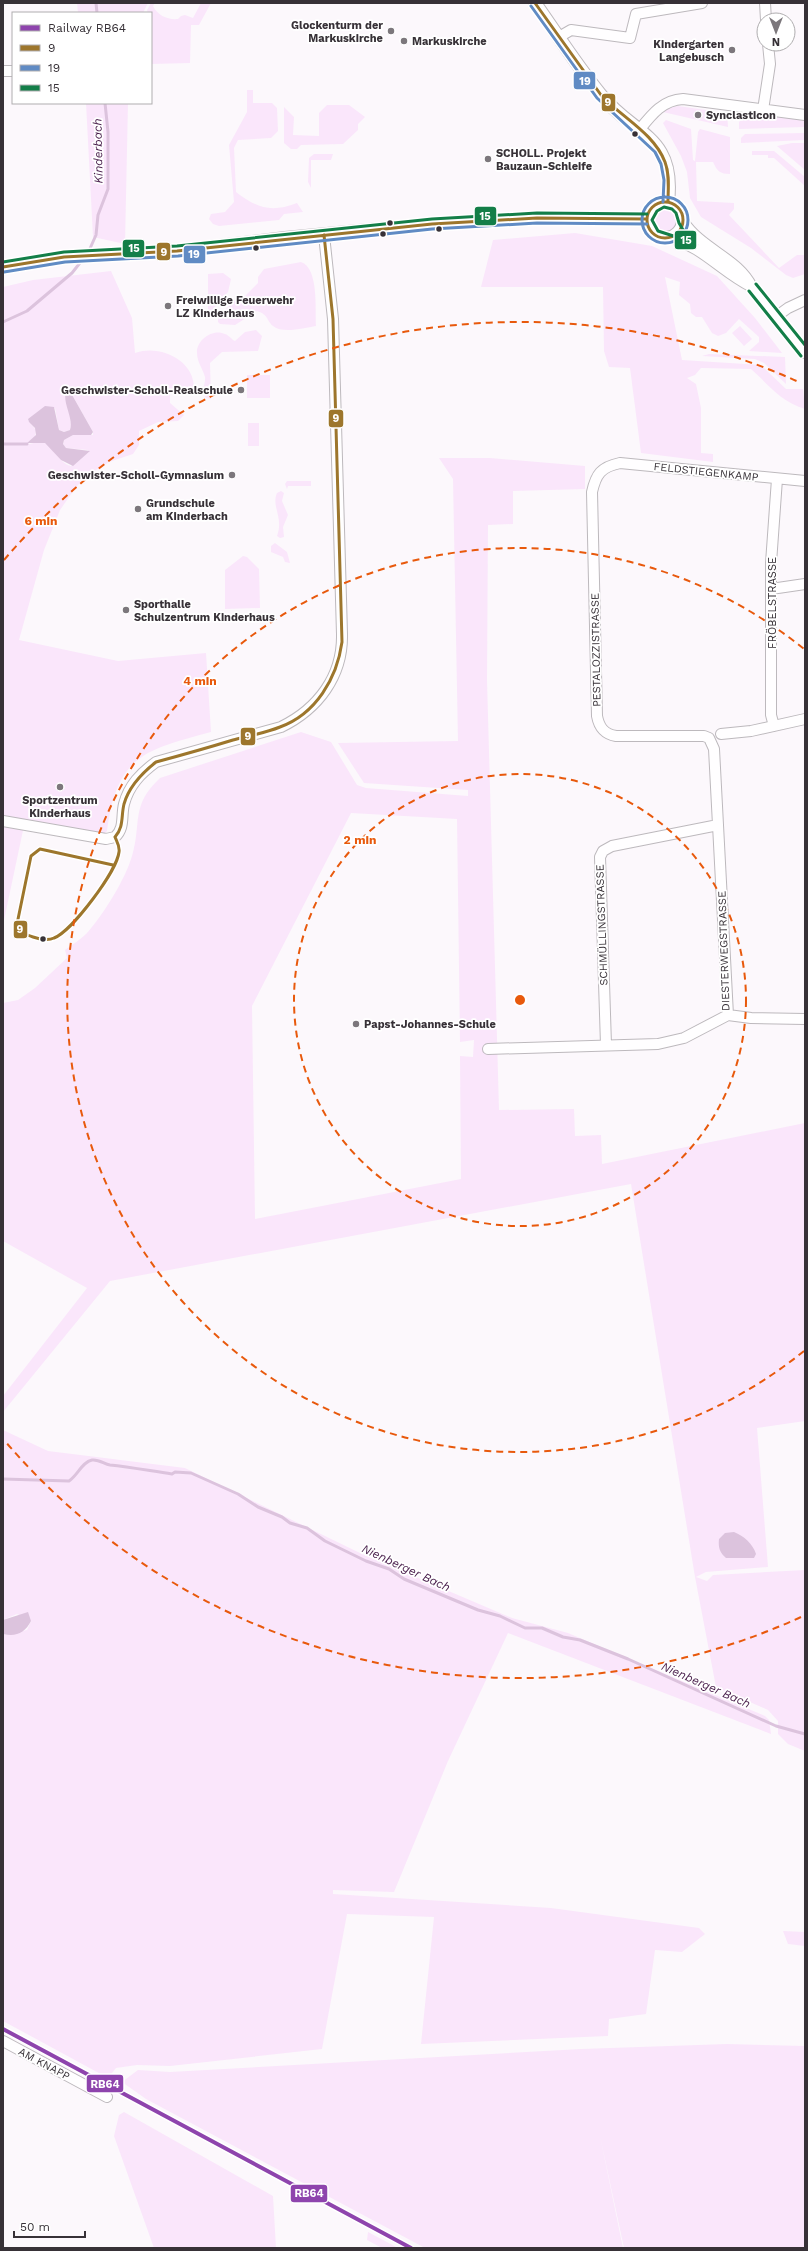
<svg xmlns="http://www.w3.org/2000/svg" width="808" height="2251" font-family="'Work Sans',sans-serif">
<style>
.green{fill:#fae6fb;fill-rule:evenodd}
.water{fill:#dcc3dd}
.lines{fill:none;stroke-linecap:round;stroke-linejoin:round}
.stream{stroke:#dcc3dd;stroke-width:3}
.minor-casing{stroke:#bdb9bd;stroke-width:12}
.tertiary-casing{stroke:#bdb9bd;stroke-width:14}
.minor{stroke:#fffeff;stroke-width:10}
.tertiary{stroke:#fffeff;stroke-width:12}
.bus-1-casing{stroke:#fff;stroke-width:6}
.bus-2-casing{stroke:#fff;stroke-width:6}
.bus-3-casing{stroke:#fff;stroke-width:6}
.bus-1{stroke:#9d762c;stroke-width:3}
.bus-2{stroke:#608bc4;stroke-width:3}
.bus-3{stroke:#137e48;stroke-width:3}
.rail-1-casing{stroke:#fff;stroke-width:7}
.rail-1{stroke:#8e44ad;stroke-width:4}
.ring{fill:none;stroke:#e8590c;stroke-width:2;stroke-dasharray:7 5}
.poi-dot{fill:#7c777c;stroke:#fff;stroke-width:1.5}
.bus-dot{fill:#373137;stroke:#fff;stroke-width:1.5}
.labels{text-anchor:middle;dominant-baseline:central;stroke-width:3.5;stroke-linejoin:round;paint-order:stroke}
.poi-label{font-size:11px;font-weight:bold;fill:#373137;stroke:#fff;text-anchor:start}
.street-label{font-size:11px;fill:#373137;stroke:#fff}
.water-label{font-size:12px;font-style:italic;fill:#471c4a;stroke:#fff}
.centre{fill:#e8590c;stroke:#fff;stroke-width:2}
.ring-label{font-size:12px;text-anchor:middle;font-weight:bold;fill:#e8590c;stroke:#fff;stroke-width:3.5;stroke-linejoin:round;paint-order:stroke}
.line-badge{stroke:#fff;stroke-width:1.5}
.badge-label{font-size:11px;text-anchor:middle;font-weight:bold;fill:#fff}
</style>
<rect width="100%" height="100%" fill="#fcf8fc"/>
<!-- green -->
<path class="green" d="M77,3h71l-5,10h-65z
M151,3h4l-2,3c5,10 15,14 25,13l3,-3 4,-1 8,3 8,-15h10l-12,22h-8l-1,38 -39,1v-51h-3l-1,-3z
M247,90h6v13h19l5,5 1,23 -7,7 -33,2 -4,8 2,44c21,16 35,21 61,11l6,9 -19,2 -5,6 -60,6 -6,-2 -4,-5 2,-5 14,-2 9,-10 -5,-57 18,-33z
M86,103h42l-3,141 -32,-7z
M327,105h22l16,12 -7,7v6l-15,14 -42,1 -4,4h-6l-7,-6v-36l10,10 -1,18 26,1v-23z
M678,106l49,7 1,14 -65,-15 6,-4z
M747,114l58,6v7l-66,2v-7z
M666,120l25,9 2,31 2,1 3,-29 2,-3 30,8v37c-10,0 -13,-3 -17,-12h-17l1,39 37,2v6l-5,6 50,53 18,-13h8v19l-12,4 -7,-3 -35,-27 -50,-31 -11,-19 -3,-26 -6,-16 -18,-33z
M805,133v7l-64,3v-5l4,-4z
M792,143h13v27l-28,-24z
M752,151h22l31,26v9l-31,-28h-6v-3h-16z
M314,154h19l-2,6h-20v28l-3,-6 1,-24z
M653 220a12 12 0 1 1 24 0a12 12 0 1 1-24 0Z
M575,233l77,13 65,30 38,42 27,35 -33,-2 10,-9v-5l-20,-18 -13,14 -8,3 -6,-3 -10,-16h-6l-5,-4 -1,-9 -11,-9 1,-13 -15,-5 17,83 79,5 25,24h17l2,20c-25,-8 -35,-23 -54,-40l-50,-1 -6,7 -8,3 9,6 5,24v45l12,1v8l-72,-9 -11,-85 -21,-1 -5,-16 -1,-64h-122l12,-47z
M301,262c18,6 14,48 15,64 -12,2 -33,8 -43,0 -7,-6 -4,-11 -16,-15l-22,14 -15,-1 -2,-2v-5l21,-21h6l13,-13v-6l6,-8z
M111,271l21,47 3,35c25,-9 59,7 59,35h-18l-6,5v10l14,12 -6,6 -20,1 -19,9v14l-6,9 -24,8 -21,13 -12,12 -16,23 -16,40 -25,90 99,21 88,-8 5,79c-66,18 -94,23 -104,99l-3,3 -79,-13 -22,104v-638l30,-7zM66,391l5,2 22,39v3h-20l-9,5 -1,4 3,4 22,2 1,2 -18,14c-13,-3 -19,-23 -29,-24 -4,-1 -9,2 -13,2l-1,-2 7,-5 1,-7 -8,-10 12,-10 15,-2 4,22 5,2 6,-2c4,-12 -6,-26 -4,-39z
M223,273l8,6 -3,13 -20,23v-41z
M740,326l12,13 -8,7 -12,-13z
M256,330l6,6 -4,15 -36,1 -12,11 1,36 -5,-1c-6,-7 0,-14 -1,-21 -2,-8 -8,-15 -8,-24 -1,-13 16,-25 28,-19 4,1 7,6 10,7l10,-9z
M709,354l76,3 1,27 -22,-21 -9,-4 -53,-3z
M247,375h23v23h-23z
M248,423h11v23h-11z
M439,458h51l95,8v23l-72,2v33l-25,1 -1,155 12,430 75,-1 1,27 26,-1 1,29 203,-41v298l-48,7 11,139 -62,5 -10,5 11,4 6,-6 92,-5v181l-17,-7 -10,-10v-13l-10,-11 -52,-23 -21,-110 -64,-393 -521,97 -107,131v-16l84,-108 -84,-47v-238l15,-3 17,-12 32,-30 -2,-8c7,-5 16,-11 22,-17 16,-18 38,-53 45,-77 10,-33 -2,-50 28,-78l141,-46 30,10 26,43 9,3 102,8v-6l-104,-7 -26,-40 120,-2 -5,-262zM351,813l106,6 3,223 14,-2 -1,17 -13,-1 1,123 -206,40 -3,-213z
M287,481h24v5h-23l-1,3 -2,-5z
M281,491l3,2 -2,8 6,14 -5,12 1,10 -4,1 -3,-2c7,-19 -6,-29 0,-43z
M275,543l12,9 3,11 -5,-1 -2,-5 -12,-5v-6z
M243,556l4,1 12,12 1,39 -35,1v-39z
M3,1430l45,21 137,17 177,86 150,64 56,15 197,83 4,4 2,14 -263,-101 -60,128 -54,131 -61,-2v4l218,14 148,20 6,6 -23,18 -27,-2 -9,64 -37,5 -1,17 -187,8 13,-127 -87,-3 -25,135 -152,17 -33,-1 -21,3 -8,10 -105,-57v-387l4,1 20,-5 4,-9 -14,-7 -14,6z
M783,1931l22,1v14l-17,-2z
M727,2044l78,2v202h-181l-24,-112 23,112h-198l-279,-149 -24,-17 16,-12 32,2 411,-23z
M124,2112l149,84 3,52h-122l-40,-112 5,-21z
M368,2232l30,16h-16l-15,-8z"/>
<!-- water -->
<path class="water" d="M66,391l5,2 22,39 -2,3h-18l-9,5 -1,4 3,4 24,3 -17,15 -12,-6 -16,-17h-18l9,-8 -1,-7 -6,-6 -1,-3 17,-13 9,1 5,23 5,2 6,-2c4,-12 -8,-27 -4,-39z
M734,1532c10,4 19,12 22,22l-2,4h-28c-6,-5 -8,-10 -7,-19l6,-6z
M28,1612l3,9c-6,12 -15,16 -28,13v-14z"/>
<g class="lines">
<!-- stream -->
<path class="stream" d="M96,3l1,10
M88,253l8,-18 2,-20 10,-26v-57l-3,-29
M3,322l24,-11 45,-38 11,-14
M3,444h24
M3,1479l66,2c9,-6 13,-19 23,-21 7,-1 12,4 18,5 20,2 41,6 62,9l3,-2 16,1 47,21 20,13 24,10 8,6 17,5 18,13 41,20 23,8 15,10 74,31 22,6 25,12h17l21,9 17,3 48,19 148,67 29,8"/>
<defs>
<path id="minor" d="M765,3l1,17
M559,37l12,-7 59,8 6,-24 66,-11
M3,71h10
M763,110l7,-46 -2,-20
M640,129c12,-15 23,-29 43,-30l122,16
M683,221c19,29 55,37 69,66l53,66
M670,237c35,12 52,35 82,50
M777,316l11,-8 17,-8
M771,589l34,-5
M774,726l-3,-11v-152l6,-84
M721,734l30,-3 54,-12
M3,821l103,18 9,-2c10,-9 6,-21 9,-33 5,-19 17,-31 32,-42l125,-35c37,-18 62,-51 61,-93l-9,-315 -9,-84
M728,1015l23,3 54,1
M606,1045l-6,-188 3,-6 9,-5 106,-21
M488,1049l170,-5 26,-6 44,-23 -14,-266 -5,-11 -5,-2h-88c-12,-2 -17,-9 -19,-20l-5,-224c4,-18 9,-25 28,-29l185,18
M3,2041l104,56"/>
<path id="tertiary" d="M535,3c22,31 42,63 66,92 33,41 75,40 67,107
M647 220a18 18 0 1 1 36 0a18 18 0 1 1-36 0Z
M3,267l61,-10 113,-6 108,-13 147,-14 105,-6 110,1"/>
</defs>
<!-- minor casing -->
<use href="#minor" class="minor-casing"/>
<!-- tertiary casing -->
<use href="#tertiary" class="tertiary-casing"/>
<!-- minor -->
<use href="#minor" class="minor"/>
<!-- tertiary -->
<use href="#tertiary" class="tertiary"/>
<defs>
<path id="bus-1" d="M535,3l66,92c20,22 53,38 64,67 5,13 3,27 3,40
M647 220a18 18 0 1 1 36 0a18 18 0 1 1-36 0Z
M3,267l61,-10 113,-6 255,-27 105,-6 110,1
M115,837c9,-10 6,-21 9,-33 5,-18 18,-31 32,-42 26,-7 51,-14 77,-22 16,-4 32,-7 47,-13 36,-13 57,-49 62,-85l-9,-323 -9,-84
M113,865l-73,-16 -9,7 -14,68c3,7 9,11 16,13 6,2 15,4 21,1 18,-7 63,-67 65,-86 1,-6 -2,-10 -4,-15"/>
<path id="bus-2" d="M531,6l66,92 58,54 6,12 3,16 -1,22
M642 220a23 23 0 1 1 46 0a23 23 0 1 1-46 0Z
M4,272l61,-10 113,-6 254,-27 105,-6 110,1"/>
<path id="bus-3" d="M664,207l8,2 4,4 3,10 7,12 9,8 -37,-12 -6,-11 5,-9z
M3,262l61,-10 113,-6 255,-27 105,-6 110,1
M756,284l49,61
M749,291l52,65"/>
</defs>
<!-- bus-1 casing -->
<use href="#bus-1" class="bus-1-casing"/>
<!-- bus-2 casing -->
<use href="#bus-2" class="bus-2-casing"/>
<!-- bus-3 casing -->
<use href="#bus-3" class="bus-3-casing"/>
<!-- bus-1 -->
<use href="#bus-1" class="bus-1"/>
<!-- bus-2 -->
<use href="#bus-2" class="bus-2"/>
<!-- bus-3 -->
<use href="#bus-3" class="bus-3"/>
<defs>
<path id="rail-1" d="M3,2029l408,219"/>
</defs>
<!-- rail-1 casing -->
<use href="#rail-1" class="rail-1-casing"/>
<!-- rail-1 -->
<use href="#rail-1" class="rail-1"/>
</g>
<!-- distance rings -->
<g class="ring">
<circle cx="520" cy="1000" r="226"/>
<path d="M804 1351A452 452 0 1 1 804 649"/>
<path d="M801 1617A678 678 0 0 1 4 1440M4 560A678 678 0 0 1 801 383"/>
</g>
<!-- markers -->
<g class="poi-dot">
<circle cx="391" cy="31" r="4"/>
<circle cx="404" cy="41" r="4"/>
<circle cx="732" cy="50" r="4"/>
<circle cx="698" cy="115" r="4"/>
<circle cx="488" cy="159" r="4"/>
<circle cx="168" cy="306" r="4"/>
<circle cx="241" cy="390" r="4"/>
<circle cx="232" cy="475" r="4"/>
<circle cx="138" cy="509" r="4"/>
<circle cx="126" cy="610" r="4"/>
<circle cx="60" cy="787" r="4"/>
<circle cx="356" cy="1024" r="4"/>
</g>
<g class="bus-dot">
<circle cx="635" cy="134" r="3.5"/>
<circle cx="390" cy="223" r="3.5"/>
<circle cx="439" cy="229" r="3.5"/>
<circle cx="383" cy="234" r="3.5"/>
<circle cx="256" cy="248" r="3.5"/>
<circle cx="43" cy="939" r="3.5"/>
</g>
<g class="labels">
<!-- poi labels -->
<g class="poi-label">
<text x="383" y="25" text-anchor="end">Glockenturm der<tspan x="383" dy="13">Markuskirche</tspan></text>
<text x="412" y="41">Markuskirche</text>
<text x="724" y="44" text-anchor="end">Kindergarten<tspan x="724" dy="13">Langebusch</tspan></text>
<text x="706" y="115">Synclasticon</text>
<text x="496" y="153">SCHOLL. Projekt<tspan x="496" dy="13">Bauzaun-Schleife</tspan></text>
<text x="176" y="300">Freiwillige Feuerwehr<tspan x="176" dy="13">LZ Kinderhaus</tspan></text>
<text x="233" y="390" text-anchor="end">Geschwister-Scholl-Realschule</text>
<text x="224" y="475" text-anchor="end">Geschwister-Scholl-Gymnasium</text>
<text x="146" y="503">Grundschule<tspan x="146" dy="13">am Kinderbach</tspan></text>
<text x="134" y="604">Sporthalle<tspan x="134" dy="13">Schulzentrum Kinderhaus</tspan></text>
<text x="60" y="800" text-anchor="middle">Sportzentrum<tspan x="60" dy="13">Kinderhaus</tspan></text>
<text x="364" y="1024">Papst-Johannes-Schule</text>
</g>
<!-- street labels -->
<g class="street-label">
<text transform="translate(706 472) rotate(6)">FELDSTIEGENKAMP</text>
<text transform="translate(772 603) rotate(-90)">FRÖBELSTRASSE</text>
<text transform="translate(596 650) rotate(-91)">PESTALOZZISTRASSE</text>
<text transform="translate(602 925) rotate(-92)">SCHMÜLLINGSTRASSE</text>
<text transform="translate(724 951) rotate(-92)">DIESTERWEGSTRASSE</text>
<text transform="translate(44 2064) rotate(28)">AM KNAPP</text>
</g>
<!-- water labels -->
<g class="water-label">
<text transform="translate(98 151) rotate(-91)">Kinderbach</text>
<text transform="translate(406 1568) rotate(25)">Nienberger Bach</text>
<text transform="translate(706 1685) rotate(24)">Nienberger Bach</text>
</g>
</g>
<circle cx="520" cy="1000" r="6" class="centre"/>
<g class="ring-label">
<text x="41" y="525">6 min</text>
<text x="200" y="685">4 min</text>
<text x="360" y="844">2 min</text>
</g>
<g class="line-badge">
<rect x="573" y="71" width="23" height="19" rx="4" fill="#608bc4"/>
<rect x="601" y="93" width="15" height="19" rx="4" fill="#9d762c"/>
<rect x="474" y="206" width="23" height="20" rx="4" fill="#137e48"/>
<rect x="674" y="230" width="23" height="20" rx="4" fill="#137e48"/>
<rect x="122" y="239" width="23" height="19" rx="4" fill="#137e48"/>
<rect x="156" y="242" width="15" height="19" rx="4" fill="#9d762c"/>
<rect x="183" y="245" width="23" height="19" rx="4" fill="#608bc4"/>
<rect x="328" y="409" width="16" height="19" rx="4" fill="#9d762c"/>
<rect x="240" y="727" width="16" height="19" rx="4" fill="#9d762c"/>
<rect x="13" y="920" width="15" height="19" rx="4" fill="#9d762c"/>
<rect x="86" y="2074" width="38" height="19" rx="4" fill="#8e44ad"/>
<rect x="290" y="2184" width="38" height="19" rx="4" fill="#8e44ad"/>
</g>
<g class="badge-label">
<text x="585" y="85">19</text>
<text x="608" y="106">9</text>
<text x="485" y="220">15</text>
<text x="686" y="244">15</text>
<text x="134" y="252">15</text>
<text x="164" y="256">9</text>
<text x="194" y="258">19</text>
<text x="336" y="422">9</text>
<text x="248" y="740">9</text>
<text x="20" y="933">9</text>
<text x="105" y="2088">RB64</text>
<text x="309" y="2197">RB64</text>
</g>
<!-- border -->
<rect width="808" height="2251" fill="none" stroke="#373137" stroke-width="8"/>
<!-- legend -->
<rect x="12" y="12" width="140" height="92" fill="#ffffff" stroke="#afadaf"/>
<rect x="20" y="25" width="20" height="6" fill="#8e44ad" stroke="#afadaf"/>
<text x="48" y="32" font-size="12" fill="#373137">Railway RB64</text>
<rect x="20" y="45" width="20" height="6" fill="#9d762c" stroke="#afadaf"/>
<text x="48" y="52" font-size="12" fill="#373137">9</text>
<rect x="20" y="65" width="20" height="6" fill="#608bc4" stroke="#afadaf"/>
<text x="48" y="72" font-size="12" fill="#373137">19</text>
<rect x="20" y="85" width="20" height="6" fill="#137e48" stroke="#afadaf"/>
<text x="48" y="92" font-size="12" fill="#373137">15</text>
<!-- north arrow -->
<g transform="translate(776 32) rotate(180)"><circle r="19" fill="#ffffff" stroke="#afadaf"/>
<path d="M0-3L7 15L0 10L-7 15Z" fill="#7c777c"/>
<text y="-6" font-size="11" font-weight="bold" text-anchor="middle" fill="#373137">N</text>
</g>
<!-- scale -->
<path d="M14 2231v6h71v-6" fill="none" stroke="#373137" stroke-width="2"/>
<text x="20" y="2231" font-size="12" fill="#373137" stroke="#ffffff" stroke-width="3" paint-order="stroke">50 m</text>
</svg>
